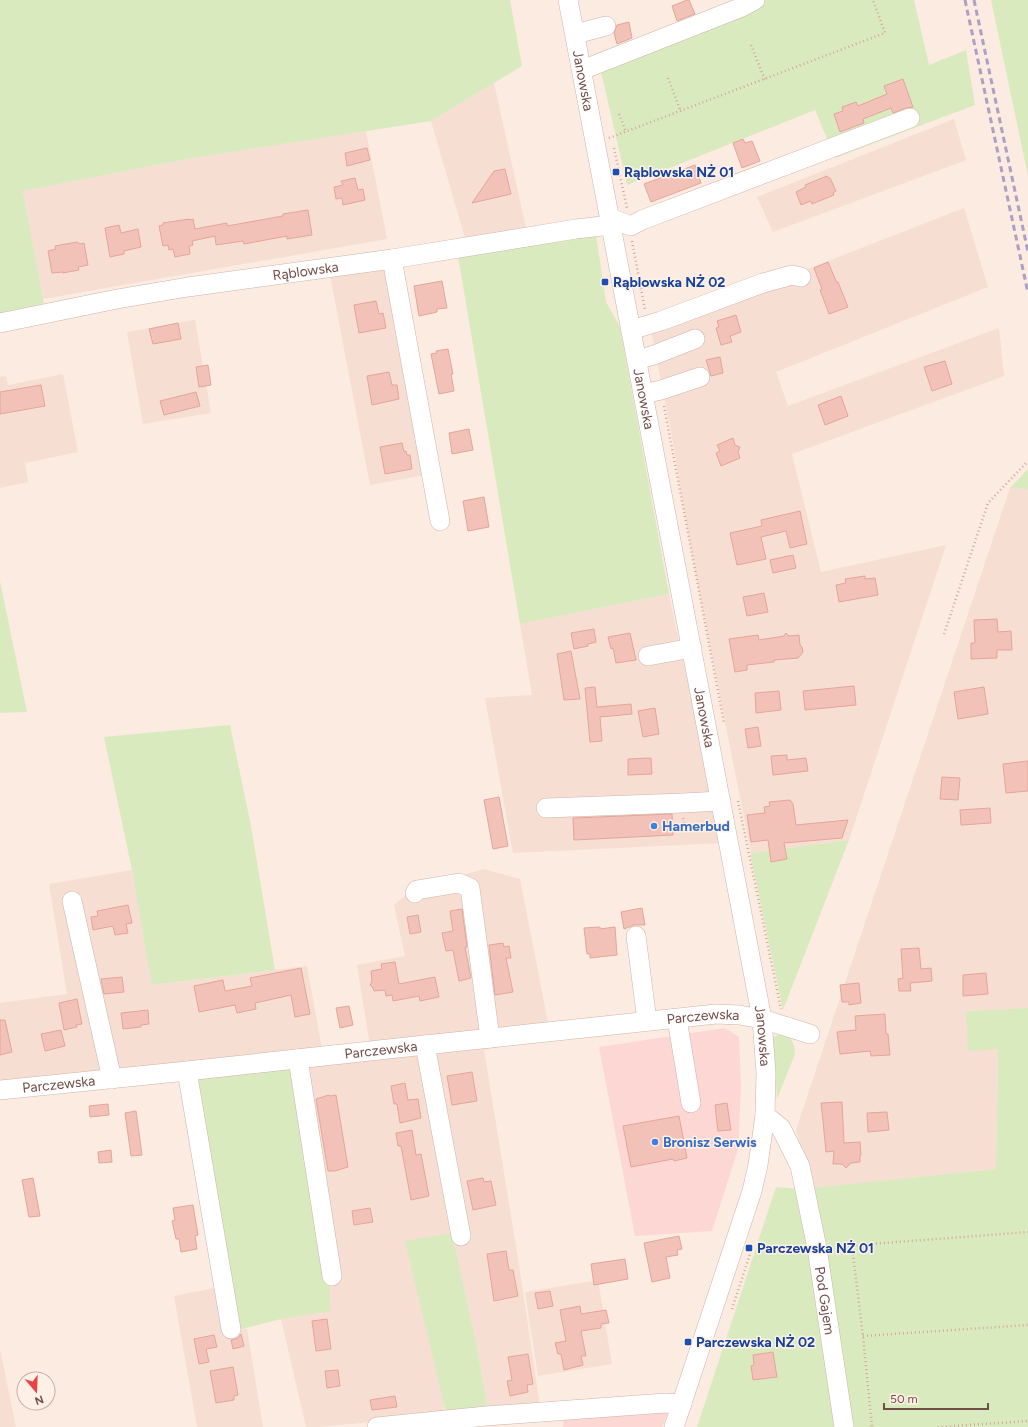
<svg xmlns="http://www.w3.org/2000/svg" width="1028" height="1427" font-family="Figtree,sans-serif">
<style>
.residential{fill:#f6ded2}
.commercial{fill:#fdd7d4}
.green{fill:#daeabf}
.building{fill:#f2c2b8;stroke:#e5a598}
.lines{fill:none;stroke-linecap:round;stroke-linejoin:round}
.minor-casing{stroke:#cfb3ab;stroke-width:20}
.path{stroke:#d6a59c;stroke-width:2.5;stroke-dasharray:1 3;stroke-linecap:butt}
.minor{stroke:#fff;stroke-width:19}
.rail{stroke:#aca0c5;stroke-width:3;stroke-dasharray:6 4;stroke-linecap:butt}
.transit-dot{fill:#1a4fb4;stroke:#fff0e7;stroke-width:1.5}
.shop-dot{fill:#3f7fe0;stroke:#fff0e7;stroke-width:1.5}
.labels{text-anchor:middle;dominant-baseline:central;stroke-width:3;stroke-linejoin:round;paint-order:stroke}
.street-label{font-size:14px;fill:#734e48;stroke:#fff0e7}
.transit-label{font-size:14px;font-weight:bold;fill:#164399;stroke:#fff0e7;text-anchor:start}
.shop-label{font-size:14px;font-weight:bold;fill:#366cbe;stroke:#fff0e7;text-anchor:start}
</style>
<rect width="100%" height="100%" fill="#fcebe1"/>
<!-- residential -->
<path class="residential" d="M494,83l32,145 -61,10 -34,-117z
M954,119l12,41 -193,72 -16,-35z
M366,131l21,108 -344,60 -20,-108 164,-32z
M964,208l24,79 -212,85 12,34 211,-78 5,48 -212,78 29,118 125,-27 -97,295 -98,13 -54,-273 -16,-85 -7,-48 -23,-117z
M397,264l39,209 -66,12 -40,-210z
M195,320l16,93 -68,11 -16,-92z
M63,374l15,78 -53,11 3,19 -28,6v-111l6,-1 2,9z
M1010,488l18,1v519l-62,3 32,38 -2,120 -183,19 -17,-58z
M669,594l53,249 -209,10 -28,-155 47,-3 -12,-71z
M484,869l36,10 31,159 -67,12 35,215 21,141 -52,4 -12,-68 -24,-109 -8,182 -126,12h-12l-25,-108 49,-8 -37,-247 79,-6 -15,-93 48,-9 -11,-51 19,-16z
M132,870l21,115 154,-19 15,83 -322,35v-81l67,-9 -18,-110z
M598,1280l14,84 -74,12 -13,-84z
M219,1287l20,43 8,-1 16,98h-66l-23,-131z
M0,1349l16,78h-16z"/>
<!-- commercial -->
<path class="commercial" d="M725,1028l14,9 2,51 -3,61 -26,82 -77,5 -36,-189z
M670,1407l-8,20h-99l1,-13z"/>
<!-- green -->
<path class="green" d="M0,0h510l12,66 -91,55 -244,38 -164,32 21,113 -44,9z
M764,0h150l15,65 37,-15 9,55 -140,53 -20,-48 -188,75 -27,-118z
M991,0h37v176z
M596,235l10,67 14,25 49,267 -149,30 -62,-368z
M1028,469v20l-18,-1z
M0,581l27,131 -27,1z
M230,725l21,101 24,144 -123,15 -20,-115 -28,-133z
M849,840l-66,170 -32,-152v-5z
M1028,1008v419h-331l79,-240 26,2 194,-20 2,-120 -30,2 -2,-40z
M783,1034c9,3 12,11 12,20l-18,45 -4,-61 5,-3z
M293,1064l36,212 1,35 -49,8 -42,11 -42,-252z
M452,1233l24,109 12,68 -44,5 1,-7 -40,-167z"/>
<!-- building -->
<path class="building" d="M687,0h2l6,14 -18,7 -5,-15z
M629,22l3,16 -15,6 -3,-11 3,-8z
M903,79l10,28 -7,1 -13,5 -2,-5 -28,11 1,4 -24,9 -6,-18 9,-3 -1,-4 14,-5 2,4 29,-12 -3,-8z
M743,139l2,4 7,-2 8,20 -18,7 -9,-25z
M367,148l3,12 -23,6 -2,-13z
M695,165l6,18 -50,19 -7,-18z
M505,169l6,25 -39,9 22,-32z
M827,176l1,2h2l6,13 -3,2 1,2 -22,9 -1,-3 -10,4 -5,-13 10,-5 -1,-2z
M355,178l3,12 5,-1 2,11 -22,5 -1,-7 -6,1 -2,-12 9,-2 -2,-4z
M308,210l4,25 -25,4v-3l-43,8 -1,-3 -27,4 -1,-9 -23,5 1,4 -4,1 1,8 -15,3 -2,-8 -4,1 -1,-5 -5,1 -4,-20 4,-1v-2l26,-4v1l4,-1 2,10 32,-6v3l56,-10v-2z
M119,225l2,8 17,-4 3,18 -17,4v3l-14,3 -5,-29z
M77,242l3,2 4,-1 4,22 -10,2 1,3 -16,3v-1l-11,1 -4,-22 8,-2 -1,-3z
M828,262l9,21 1,-1 10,25 -19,7 -9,-24 2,-1 -8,-21z
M442,281l5,27 -10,1v3l-18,4 -5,-30z
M376,301l3,13 4,-1 3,15 -27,5 -5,-28z
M736,315l5,17 -11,4 2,6 -11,3 -5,-17 3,-1 -2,-6z
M178,323l3,16 -28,5 -4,-15z
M448,349l5,25h-2l3,17 -15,3 -8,-40 6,-1 -1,-2z
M720,357l3,16 -12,3 -5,-16z
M945,361l7,23 -20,7 -8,-24z
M208,365l3,20 -12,2 -3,-20z
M389,372l3,13h5l2,14 -27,6 -5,-29z
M41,385l4,21 -45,8v-22z
M196,392l4,14 -36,9 -4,-14z
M841,396l7,20 -23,9 -7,-20z
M469,429l4,21 -21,4 -3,-21z
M733,438l2,7 5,2 -2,5 2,6 -19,8 -5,-13 4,-2 -3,-6z
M402,443l2,9 2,-1 1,4h3l2,14 -27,5 -5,-27z
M484,497l5,30 -21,4 -5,-30z
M800,511l7,33 -17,4 -4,-17 -25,6 5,22 -29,6 -7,-32 32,-7 -1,-6z
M793,555l3,13 -23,5 -3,-13z
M865,576v3l10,-1 3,17 -39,7 -3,-17 10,-2 -1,-4z
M764,593l4,19 -21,4 -4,-19z
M997,619l1,13 13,-1 1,19h-15v8l-26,1v-16h4l-1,-23z
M594,629l2,13 -8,2v2l-14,3 -3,-16z
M630,633l6,27 -20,3 -3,-15 -2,1 -3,-12z
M786,633l3,3 10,-1 1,10 2,2 1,5 -5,6 -24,2v2l-27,3v5l-12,2 -6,-33 29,-4 1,5 25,-4z
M571,651l9,48 -16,1 -7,-46z
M854,686l2,19 -51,5 -2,-19z
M595,687l2,20 34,-3 1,10 -32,3 2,24 -12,1 -5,-54z
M984,687l4,27 -30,5 -4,-27z
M779,691l2,19 -25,3 -1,-20z
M655,708l4,26 -16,3 -5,-26z
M758,727l3,19 -13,2 -3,-19z
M787,755v5l19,-2 2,13 -35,4 -2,-19z
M651,758l1,16 -24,1v-16z
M1028,761v30l-22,2 -3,-29z
M942,777l18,1 -2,22 -18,-1z
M499,797l9,49 -15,3 -9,-49z
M790,800l3,4 3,21 52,-5 -6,18 -58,5 3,16 -16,3 -3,-22 -17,2 -4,-27 18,-2 -1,-6 6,-1 -1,-4z
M990,808l1,15 -30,2 -1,-15z
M672,814l1,21 -99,5 -1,-22z
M128,905l4,18 -6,1 2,9 -13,2 -2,-9 -20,4 -2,-13 7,-1 -1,-5z
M642,908l3,17h-11l-10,4 -3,-17z
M462,909l5,38h-2l6,31 -12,3 -6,-31 -7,1 -4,-18 11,-2 -3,-20z
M418,915l3,17 -11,2 -3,-17z
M600,927v2l15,-2 2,28 -27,3v-4h-3l-3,-26z
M503,943l1,4 5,-1 2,12h-5l7,34 -18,3 -6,-50z
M919,948l2,21 10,-1 1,13 -22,2 1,8h-12l-1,-12 5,-1 -2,-29z
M395,962l4,22 36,-7 4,20 -19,4 -1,-5 -26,5 -1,-6 -6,1 -1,-6 -11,1 -1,-3 -3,-3 2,-4 -1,-10 11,-2 -1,-5z
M301,968l9,46 -15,3 -4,-22 -36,8 1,6 -19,4 -2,-8 -36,7 -5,-26 29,-6 2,11 27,-5 -2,-8z
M986,973l2,21 -25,2v-21z
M122,977l2,15 -20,2 -3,-15z
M859,983l2,20 -12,2v-3h-7l-2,-17z
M77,999l5,25 -6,1 1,2 -13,3 -5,-27z
M349,1006l4,19 -13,3 -4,-20z
M148,1010l1,14 -8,1v2l-18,2 -2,-16z
M885,1014l1,20h2l2,21 -19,1 -1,-5 -30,3 -3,-22 19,-2 -1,-14z
M0,1020h5l7,32 -12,3z
M61,1030l4,16 -20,5 -4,-17z
M472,1072l5,29 -25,4 -5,-29z
M405,1083l3,17 10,-1 3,19 -21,5 -3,-19h-3l-3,-18z
M329,1095l1,1 6,-1 12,72 -13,4h-7l-12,-72z
M842,1102l2,41 16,-1 1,13h-1v7l-9,1 -5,5 -4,-4h-9l1,-13 -8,1 -3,-31 -2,-18z
M727,1103l4,27 -13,1 -3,-26z
M108,1104l1,11 -19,2 -1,-11z
M136,1111l6,44 -11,1 -6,-43z
M887,1112l2,18 -21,2 -1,-19z
M679,1116l8,42 -13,3 -1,-2 -42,8 -8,-41z
M412,1130l4,25 5,-1 8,42 -18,4 -10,-54h-3l-2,-13z
M111,1150l1,12 -13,1 -1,-11z
M33,1178l7,38 -11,1 -7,-37z
M483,1178l1,4 7,-1 5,24 -23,5 -6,-29z
M193,1205l5,30 -3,1 2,13 -16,3 -2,-13h-3l-4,-18 3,-1 -2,-12z
M370,1208l3,14 -19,3 -2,-14z
M679,1236l3,13 -5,1 1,5 -12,2 4,21 -18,4 -8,-39z
M506,1251l3,19h4l5,26 -24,5 -7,-47z
M625,1259l3,20 -34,6 -3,-21z
M550,1291l3,15 -15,3 -3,-16z
M580,1306l1,8 25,-4 3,13 -8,1v4l-20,3 5,25h-5l2,9 -19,5 -3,-16h-3l-3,-11 11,-2 -6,-31z
M327,1319l4,30 -15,2 -4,-30z
M241,1334l3,12 -11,3 -2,-9 7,-2z
M214,1335l3,12 -11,2 3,13 -10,2 -5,-25z
M773,1352l4,25 -24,3 -2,-14 3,-1 -1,-10z
M528,1354l5,30 -6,1 1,7 -18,4 -3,-15 5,-1 -4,-23z
M233,1367l5,28 -4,1v4l-18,3 -6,-32z
M338,1370l2,16 -13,2 -2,-17z
M395,1396l2,11 -25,3 -2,-10z"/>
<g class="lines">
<defs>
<g id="minor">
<path id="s1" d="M568,0l194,1019 4,54 -1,42 -7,50 -6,26 -78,236"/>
<path d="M575,34l31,-8"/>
<path d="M582,70l160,-63 13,-7"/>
<path d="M610,218l21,8 11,-6 268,-102"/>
<path d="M392,259l48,262"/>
<path id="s2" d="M0,323l117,-24 71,-12 204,-28 184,-30 35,-4"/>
<path d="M631,330l30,-9 102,-38 29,-8 9,2"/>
<path d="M637,360l17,-5 41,-16"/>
<path d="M643,394l18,-4 39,-13"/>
<path d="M648,656l44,-8"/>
<path d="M546,808l137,-5 38,-2"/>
<path d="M415,893l2,-3 42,-7 11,5 20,150"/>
<path d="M72,901l40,178"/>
<path d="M636,936l11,85"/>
<path d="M677,1019l14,84"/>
<path d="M425,1045l36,191"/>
<path d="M298,1059l34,217"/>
<path d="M187,1071l44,258"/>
<path id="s3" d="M0,1090l187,-19 238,-26 291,-31 23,1 23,4 48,15"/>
<path id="s4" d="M765,1115l16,13 19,38 17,82 27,179"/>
<path d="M377,1427l109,-11 179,-13 17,1"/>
</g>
</defs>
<!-- minor casing -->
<use href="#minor" class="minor-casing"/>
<!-- path -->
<path class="path" d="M751,45l14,35
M668,78l13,34
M619,114l7,18
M609,138l276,-105 -12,-33
M614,148l13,60
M632,241l13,69
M664,406l60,317
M944,634l44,-131 40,-42
M738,801l43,208
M683,818l1,6
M852,1246l11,90 9,91
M832,1247l196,-15
M732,1309l21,-64
M863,1336l165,-11
M938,1427l90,-6"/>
<!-- minor -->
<use href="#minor" class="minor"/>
<!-- rail -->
<path class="rail" d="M965,0l63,293
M974,0l54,252"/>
</g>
<!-- markers -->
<g class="transit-dot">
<rect x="612" y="168" width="8" height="8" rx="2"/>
<rect x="601" y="278" width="8" height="8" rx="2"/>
<rect x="745" y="1244" width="8" height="8" rx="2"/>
<rect x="684" y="1338" width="8" height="8" rx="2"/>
</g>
<g class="shop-dot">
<circle cx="654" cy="826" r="4"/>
<circle cx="655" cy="1142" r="4"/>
</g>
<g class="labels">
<!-- street labels -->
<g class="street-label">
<text stroke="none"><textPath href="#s1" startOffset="82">Janowska</textPath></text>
<text stroke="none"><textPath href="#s2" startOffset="310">Rąblowska</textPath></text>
<text stroke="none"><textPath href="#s1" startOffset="406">Janowska</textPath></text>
<text stroke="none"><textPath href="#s1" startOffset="730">Janowska</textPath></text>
<text stroke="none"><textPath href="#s3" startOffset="707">Parczewska</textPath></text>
<text stroke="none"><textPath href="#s1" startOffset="1054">Janowska</textPath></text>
<text stroke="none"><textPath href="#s3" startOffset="383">Parczewska</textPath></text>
<text stroke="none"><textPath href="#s3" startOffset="59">Parczewska</textPath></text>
<text stroke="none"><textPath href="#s4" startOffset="200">Pod Gajem</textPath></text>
</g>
<!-- transit labels -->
<g class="transit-label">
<text x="624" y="172">Rąblowska NŻ 01</text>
<text x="613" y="282">Rąblowska NŻ 02</text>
<text x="757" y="1248">Parczewska NŻ 01</text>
<text x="696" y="1342">Parczewska NŻ 02</text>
</g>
<!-- shop labels -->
<g class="shop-label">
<text x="662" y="826">Hamerbud</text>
<text x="663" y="1142">Bronisz Serwis</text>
</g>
</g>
<!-- north arrow -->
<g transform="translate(36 1391) rotate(161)"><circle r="19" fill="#fff0e7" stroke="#c7afa7"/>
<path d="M0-3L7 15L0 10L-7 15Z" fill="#e84444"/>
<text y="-6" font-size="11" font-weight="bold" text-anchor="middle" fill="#734e48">N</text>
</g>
<!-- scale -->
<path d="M884 1403v6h104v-6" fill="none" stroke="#734e48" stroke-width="2"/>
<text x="890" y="1403" font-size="12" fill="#734e48" stroke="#fff0e7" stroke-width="3" paint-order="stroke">50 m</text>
</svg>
